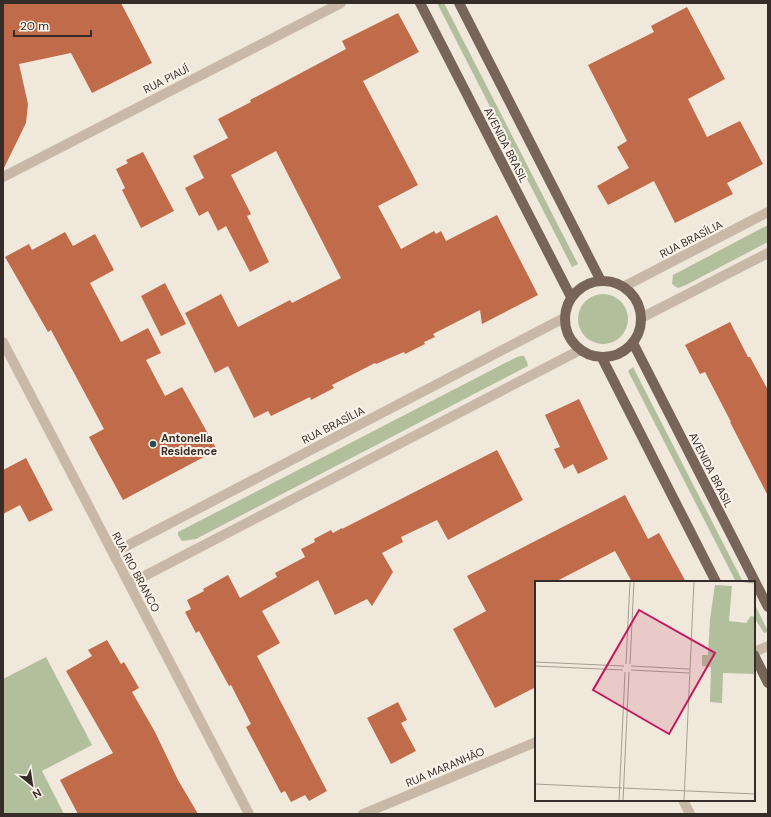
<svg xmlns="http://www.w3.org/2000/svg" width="771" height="817" font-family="'DM Sans',sans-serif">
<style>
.green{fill:#b2bf9d}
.building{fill:#c06b4a}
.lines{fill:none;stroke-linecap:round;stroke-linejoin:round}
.minor{stroke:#c8b8a8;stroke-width:10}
.major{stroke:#77655a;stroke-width:10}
.poi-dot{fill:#205055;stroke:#f9f2e8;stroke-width:1.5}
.labels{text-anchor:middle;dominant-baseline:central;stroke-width:4;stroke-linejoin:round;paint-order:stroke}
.street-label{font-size:11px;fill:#362d28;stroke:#f9f2e8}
.poi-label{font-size:11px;font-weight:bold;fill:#362d28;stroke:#f9f2e8;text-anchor:start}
.inset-road{fill:none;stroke:#a69d94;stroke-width:1}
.view{fill:#c2185b;fill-opacity:0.15;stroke:#c2185b;stroke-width:2}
.inset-edge{fill:none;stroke:#362d28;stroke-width:2}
</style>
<rect width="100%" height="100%" fill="#f1e8dc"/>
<!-- green -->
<path class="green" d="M437,3h7l134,261 -6,3z
M768,225v17l-82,43 -8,3 -6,-4 1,-9z
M578 319a25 25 0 1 1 50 0a25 25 0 1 1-50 0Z
M521,356h3l3,6 1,4 -4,2 -328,171 -14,2 -4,-6v-3l2,-1 337,-174z
M633,367l110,215h-7l-108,-211z
M754,603l13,26v3l-3,1 -10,-16z
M46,657l46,88 -50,26 22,43h-61v-135z"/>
<!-- building -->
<path class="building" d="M3,3h118l31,60 -60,30 -21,-40 -52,11 9,40 -1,10 -1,9 -23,47z
M687,7l38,72 -37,20 19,38 33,-16 23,43 -36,19 6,11 -58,29 -21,-42 -46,24 -11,-19 32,-18 -12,-21 10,-6 -39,-76 66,-33 -3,-6z
M398,13l21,39 -56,29 55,104 -40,21 23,43 33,-18 2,3 5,-3 5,10 51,-26 41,80 -56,29 -2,-14 -47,24 2,3 -11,5 1,2 -20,10 -1,-2 -28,12 -1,-1 -43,22 2,3 -23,12 -1,-3 -39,19 -3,-5 -14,7 -26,-52 -13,7 -30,-60 36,-19 17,33 52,-27 2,3 49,-25 -65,-127 -45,24 20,39 -4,2 22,46 -19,10 -24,-46 -8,5 -10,-20 -9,5 -14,-28 19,-10 -11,-22 35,-18 -10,-19 33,-17 -1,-2 96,-51 -4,-8z
M143,152l31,59 -33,17 -19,-38 3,-2 -9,-19 12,-6 -2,-3z
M65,232l8,14 22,-12 19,36 -24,13 31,59 27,-14 13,25 -15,7 19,36 17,-9 35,63 -94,50 -34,-63 15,-8 -53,-99 -3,2 -43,-75 24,-13 3,6z
M165,283l21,41 -25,12 -20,-40z
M730,322l18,35h2l18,33v106l-38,-74h1l-26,-50 -5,2 -15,-29z
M579,399l29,60 -30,15 -5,-10 -9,5 -10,-20 6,-2 -15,-32z
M497,450l26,50 -75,40 -11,-20 -36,17 2,5 -21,11 11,19 -21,34 -5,-7 -32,16 -17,-35 -56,31 18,32 -23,13 70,135 -18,10 -4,-6 -14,7 -6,-11 -4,2 -35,-66 5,-3 -20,-39 -2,1 -30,-55 -3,2 -11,-21 6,-3 -4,-9 17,-9 -1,-2 25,-14 12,23 37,-21 -2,-4 30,-16 -4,-8 14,-7 -1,-3 17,-9 2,3 9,-5v1z
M26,458l27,52 -24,12 -9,-17 -17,9v-44z
M625,495l23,44 11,-6 27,49h-54l-17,-31 -60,31h-19v105l-41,21 -42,-79 33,-18 -19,-35z
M107,640l14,24 3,-2 15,26 -7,4 23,40 23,48 20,34h-120l-18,-34 53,-27 -47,-82 26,-15 -4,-6z
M398,702l9,18 -6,3 15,28 -25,13 -24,-46z"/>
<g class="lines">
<!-- minor -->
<path class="minor" d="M3,177l338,-174
M625,286l143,-74
M641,318l127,-65
M3,342l246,472
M113,553l451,-235
M129,584l451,-234
M754,652l14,-6
M683,800l7,14
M363,814l173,-72"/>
<!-- major -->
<path class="major" d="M420,3l151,294
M459,3l142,278
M565 319a38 38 0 1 1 76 0a38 38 0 1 1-76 0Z
M633,343l135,264
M602,358l114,224
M754,655l14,28"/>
</g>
<!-- markers -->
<circle class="poi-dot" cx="153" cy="444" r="4"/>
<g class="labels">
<!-- street labels -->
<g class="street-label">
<text transform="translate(166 79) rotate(-27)">RUA PIAUÍ</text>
<text transform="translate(506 145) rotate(63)">AVENIDA BRASIL</text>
<text transform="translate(691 239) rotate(-27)">RUA BRASÍLIA</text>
<text transform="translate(333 425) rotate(-27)">RUA BRASÍLIA</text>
<text transform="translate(711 470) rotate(63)">AVENIDA BRASIL</text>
<text transform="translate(136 572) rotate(62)">RUA RIO BRANCO</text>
<text transform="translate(445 767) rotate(-23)">RUA MARANHÃO</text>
</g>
<!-- poi labels -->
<g class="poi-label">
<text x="161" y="438">Antonella<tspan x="161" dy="13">Residence</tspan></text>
</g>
</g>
<!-- overview -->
<g transform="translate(535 581)">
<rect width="220" height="220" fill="#f1e8dc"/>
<path d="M180,4l17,1 -3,35 17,2 5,-7 4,1v57l-32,-1 -1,30 -12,-1 1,-35 -9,-1v-11h6l2,-36z" fill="#b2bf9d"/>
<path class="inset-road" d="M204,0l16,2M0,81l89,4M91,83l4,-83M95,83l4,-83M0,85l88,4M96,85l58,3M96,89l58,3M0,203l87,4M88,207l132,6M84,220l6,-129M88,220l6,-129M149,220l10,-220"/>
<path class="view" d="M104,29l76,43 -46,81 -76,-44z"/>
<rect width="220" height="220" class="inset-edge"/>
</g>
<!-- border -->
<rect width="771" height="817" fill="none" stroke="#362d28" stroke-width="8"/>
<!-- north arrow -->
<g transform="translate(32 785) rotate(150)" stroke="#f9f2e8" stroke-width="3" paint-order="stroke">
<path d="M0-3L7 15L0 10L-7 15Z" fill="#362d28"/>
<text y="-6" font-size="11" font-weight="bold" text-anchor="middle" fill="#362d28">N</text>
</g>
<!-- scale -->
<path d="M14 30v6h77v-6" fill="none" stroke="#362d28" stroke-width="2"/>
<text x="20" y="30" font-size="12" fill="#362d28" stroke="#f9f2e8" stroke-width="3" paint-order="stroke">20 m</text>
</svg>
